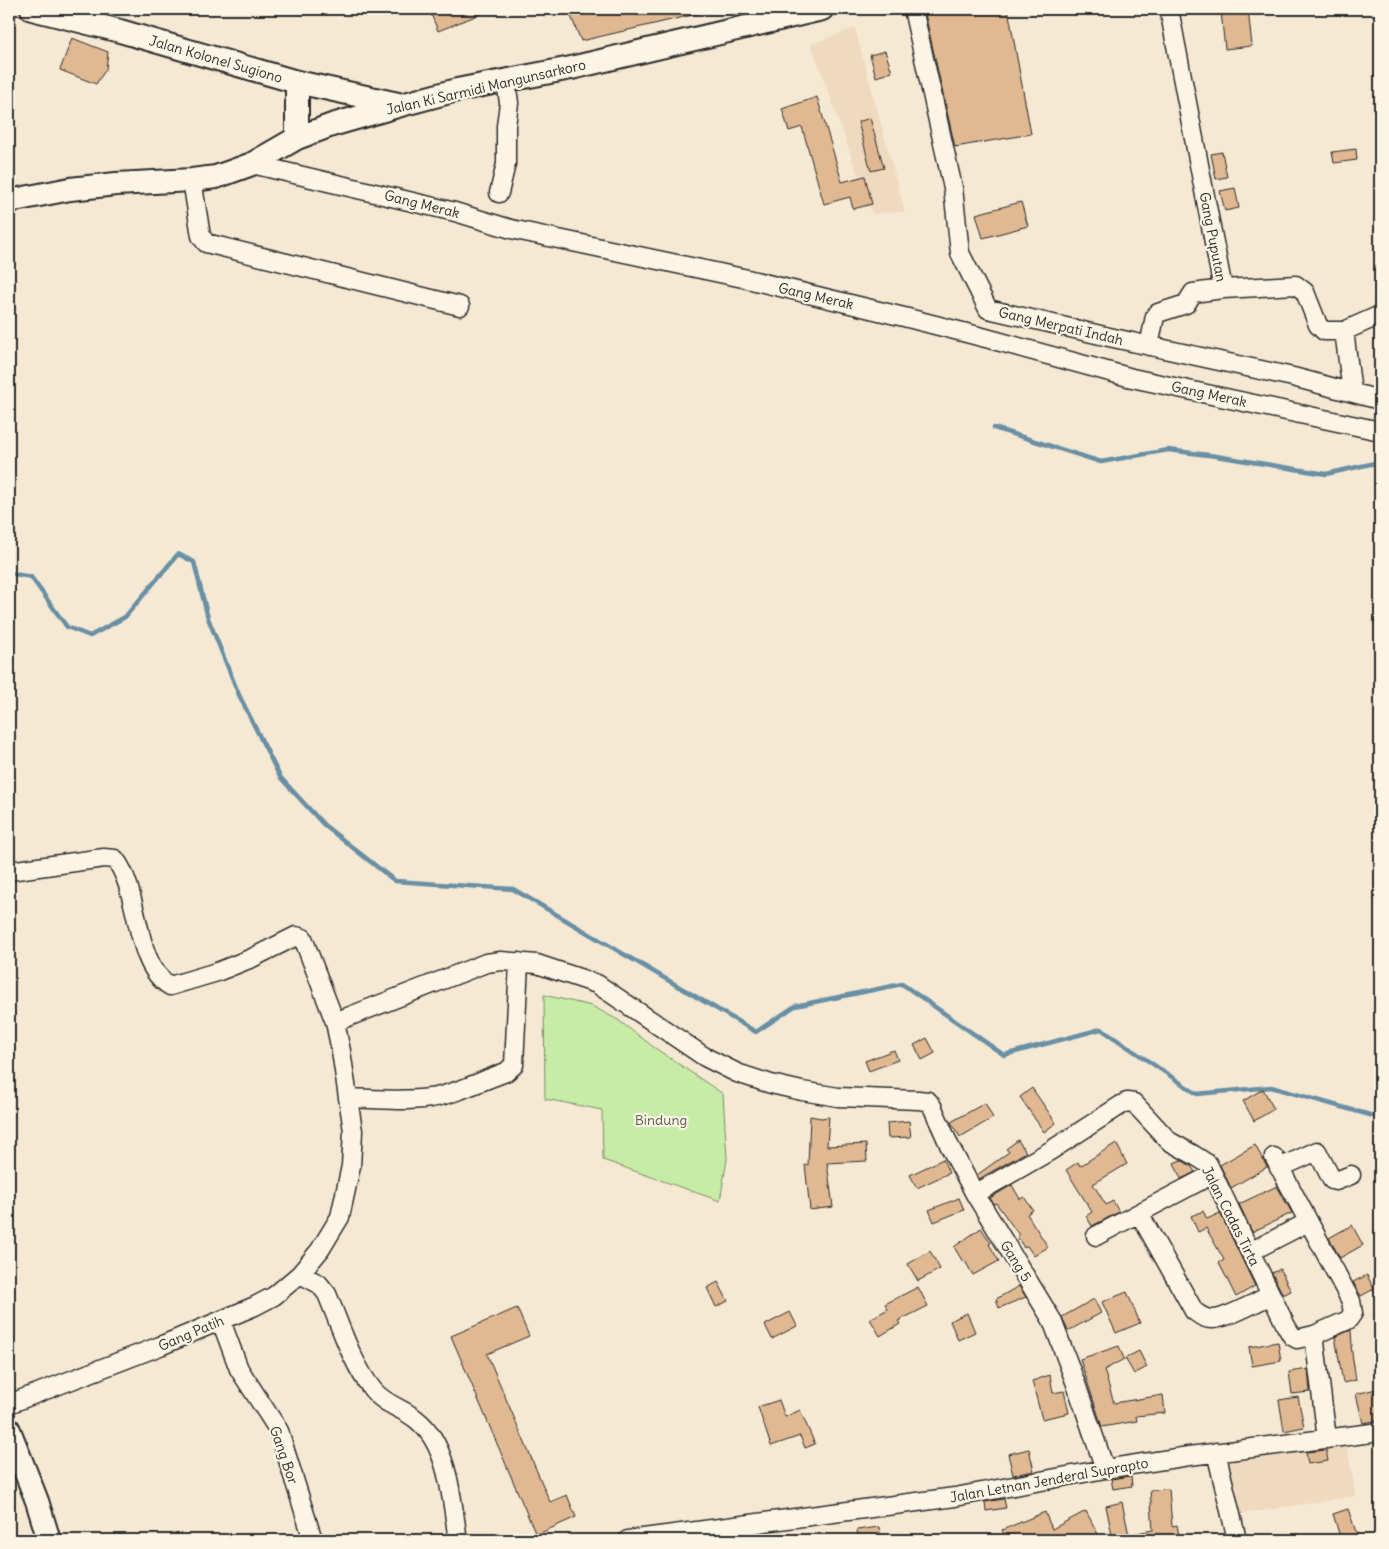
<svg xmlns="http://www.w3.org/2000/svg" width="1389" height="1549" font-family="Delius,sans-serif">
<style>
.built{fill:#efdac0}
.green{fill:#c6eca6;stroke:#788c68}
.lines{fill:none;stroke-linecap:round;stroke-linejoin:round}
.stream{stroke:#698fa4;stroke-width:4.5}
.building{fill:#e0b891;stroke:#2b2b2b}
.minor-casing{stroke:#2b2b2b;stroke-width:21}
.major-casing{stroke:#2b2b2b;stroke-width:26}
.minor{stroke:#fcf5e5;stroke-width:18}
.major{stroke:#fcf5e5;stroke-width:22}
.labels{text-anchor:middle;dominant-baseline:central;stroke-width:4.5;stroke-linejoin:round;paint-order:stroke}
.street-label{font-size:14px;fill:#2b2b2b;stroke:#fcf5e5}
.park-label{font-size:14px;fill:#525b4a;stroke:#fcf5e5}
</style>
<rect width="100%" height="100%" fill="#f6e9d4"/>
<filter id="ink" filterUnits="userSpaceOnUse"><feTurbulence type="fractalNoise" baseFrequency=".02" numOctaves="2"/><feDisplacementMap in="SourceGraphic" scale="10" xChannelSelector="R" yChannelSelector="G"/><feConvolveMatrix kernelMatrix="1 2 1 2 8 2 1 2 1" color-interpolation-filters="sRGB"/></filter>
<g filter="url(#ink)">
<!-- built -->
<path class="built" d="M855,28l50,184 -33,2 -61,-170z
M1346,1441l10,55 -121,19 -14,-57z"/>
<!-- green -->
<path class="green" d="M544,995l48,11 26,14 37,28 68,46 4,65 -7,42 -117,-41 -1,-50 -57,-11z"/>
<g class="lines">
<!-- stream -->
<path class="stream" d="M994,428l107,34 67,-12 48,6 110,18 49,-11 5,4
M9,573l22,4 36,50 23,9 35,-19 53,-63 16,8 14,56 31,77 41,82 44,48 71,56 118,8 243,143 39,-26 107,-22 102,71 97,-26 96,65 74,-7 106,30 3,-2"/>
</g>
<!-- building -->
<path class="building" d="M429,9h64l-55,22z
M568,9h133v4l-120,28z
M924,9h84l23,125 -76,13z
M1248,9l4,37 -27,3 -4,-37z
M72,38l36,14 -2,17 -10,15 -36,-14z
M885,51l7,21 -16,5 -6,-22z
M817,97l25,85 23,-6 7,28 -19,5 -3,-12 -26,7 -22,-77 -13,4 -7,-22z
M870,118l14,50 -13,3 -13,-49z
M1356,149l1,11 -23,3 -2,-11z
M1222,152l5,25 -11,2 -5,-25z
M1235,188l4,20 -14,3 -5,-20z
M1021,202l7,24 -45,12 -7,-24z
M927,1038l8,15 -13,7 -8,-15z
M894,1050l4,10 -29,11 -4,-10z
M1032,1088l24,35 -12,9 -24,-35z
M1263,1089l11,20 -20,12 -11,-20z
M985,1103l8,15 -33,19 -9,-15z
M810,1116l11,2 8,-1 -2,29 39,-2 1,17 -40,2 6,44 -23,3 -5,-45h3z
M909,1121l2,16 -23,1 -1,-15z
M1018,1140l8,12 -47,27 -2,-4 32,-23 -3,-3z
M1116,1143l11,21 -34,20 13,21 7,-4 6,11 -27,14 -6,-10 6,-4 -26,-42 12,-8 2,4z
M1255,1145l12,22 -36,21 -11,-23z
M943,1159l6,14 -32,15 -7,-13z
M1181,1160l10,6 4,6 -14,7 -7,-16z
M1012,1185l8,14 4,-2 9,13 -6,4 21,33 -14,9 -7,-10 -3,2 -7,-12 2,-1 -23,-32 -2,1 -4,-6z
M1277,1186l15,27 -40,19 -13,-28z
M959,1198l5,12 -30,12 -5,-12z
M1203,1211l4,8 13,-6 35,73 -19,11 -17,-34 5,-3 -18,-32 -8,4 -7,-16z
M1352,1225l11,20 -23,13 -11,-20z
M981,1228l10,15 -2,1 10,17 -26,14 -8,-14 -2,1 -9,-15z
M930,1251l10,18 -22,12 -10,-17z
M1280,1269l11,22 -8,4 -11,-22z
M1367,1275l7,14 -13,7 -8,-14z
M718,1282l10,19 -12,6 -9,-19z
M1019,1286l7,11 -27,11 -3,-9z
M918,1287l10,19 -30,15 2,3 -20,12 -10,-17 18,-10 -3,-5z
M1127,1292l13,31 -24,10 -14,-31z
M1094,1299l7,14 -33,18 -6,-14z
M517,1308l12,28 -42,18 63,148 17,-7 9,22 -40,18 -85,-199z
M790,1312l7,14 -25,13 -7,-14z
M967,1313l8,19 -17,8 -8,-19z
M1351,1330l1,16h-1l5,34 -13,3 -8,-46z
M1278,1342l3,19 -29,5 -3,-19z
M1119,1346l5,13 -20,11 10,33 49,-8 2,18 -29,3 1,5 -35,6 -22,-68z
M1139,1351l8,16 -13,7 -9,-16z
M1308,1369l2,23 -18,2 -3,-22z
M1050,1375l3,18 11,-2 5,22 -27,6 -10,-38z
M1380,1388v32l-17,3 -7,-29z
M1298,1397l6,30 -20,4 -5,-31z
M779,1400l6,17 15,-7 15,34 -10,4 -5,-12 -29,10 -13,-39z
M1029,1449l5,22 -21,4 -5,-21z
M1326,1450l2,11 -20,3 -2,-12z
M1131,1476l1,10 -19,3 -2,-10z
M1169,1489l3,37 5,-1 3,15h-48l-1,-6 22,-4 -3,-40z
M1004,1499l2,9 -20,3 -1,-9z
M1122,1502l8,38h-17l-7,-34z
M1348,1509l7,20 6,11h-20l-8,-26z
M1086,1511l15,29h-95l-4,-10 43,-18 7,17z
M879,1527l2,13h-22l-2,-10z"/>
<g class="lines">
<defs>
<path id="minor" d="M913,9l40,179 7,65 28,56 121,28 184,40 87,23
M1169,9l54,280 73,-4 9,7 13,33 6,6h20l8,61
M252,164l203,48 56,17 232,49 161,39 82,21 146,40 248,53
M192,180l9,56 5,7 254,63
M499,193l7,-29v-38l3,-23 -3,-22
M1344,331l36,-16
M1149,346l6,-30 3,-3 28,-9 7,-11 30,-4
M9,871l95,-13 11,1c26,33 18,105 55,127l47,-14 35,-14 44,-22 7,2 32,84 6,29 12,80 -2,35 -11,51 -20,33 -20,24 -26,22 -19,10 -95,40 -151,58
M335,1022l151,-59 15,-2 36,3 60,20 108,73 32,16 34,11 31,7 36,6 80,3 10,1 4,5 18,41 25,47 77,126 24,64 29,85
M348,1098c27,1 55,4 82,0 23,-3 53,-18 76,-26l8,-7 5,-103
M1274,1157l77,144 2,12 -5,7 -34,15
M1279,1168l38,-17 15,29 4,1 15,-6
M1213,1174l-74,39 55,98c6,4 10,8 18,8 12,1 46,-18 59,-24
M975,1194l75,-43 71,-46 6,-3 7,1 35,38 25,14 14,9 78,162 6,10 5,3 17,-4 13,104
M1096,1236l43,-23
M1250,1252l58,-30
M300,1274l19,10 8,10c13,31 25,70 46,96 12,15 30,18 44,30 32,25 35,83 41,120
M221,1321l18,48 40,62 34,109
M1216,1452l21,88
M628,1540l327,-43 150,-28 84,-13 191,-24"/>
<path id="major" d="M32,9l88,22 177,51 101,22
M297,82v56
M9,201l61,-12 46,-5 76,-4 24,-3 36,-13 45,-26 35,-13 69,-20 56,-15 114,-22 251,-59
M9,1430l28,71 12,39"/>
</defs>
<!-- minor casing -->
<use href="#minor" class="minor-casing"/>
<!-- major casing -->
<use href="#major" class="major-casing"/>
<!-- minor -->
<use href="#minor" class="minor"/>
<!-- major -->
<use href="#major" class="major"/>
</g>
</g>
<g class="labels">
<!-- street labels -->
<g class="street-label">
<text transform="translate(216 59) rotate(16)">Jalan Kolonel Sugiono</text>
<text transform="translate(486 87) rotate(-13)">Jalan Ki Sarmidi Mangunsarkoro</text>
<text transform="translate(422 204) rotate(14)">Gang Merak</text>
<text transform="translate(1213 237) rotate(79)">Gang Puputan</text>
<text transform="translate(816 296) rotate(13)">Gang Merak</text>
<text transform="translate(1061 326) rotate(13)">Gang Merpati Indah</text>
<text transform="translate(1209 394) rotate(12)">Gang Merak</text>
<text transform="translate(1231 1216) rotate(63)">Jalan Cadas Tirta</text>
<text transform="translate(1016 1261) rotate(58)">Gang 5</text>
<text transform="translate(191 1333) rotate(-23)">Gang Patih</text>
<text transform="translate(284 1455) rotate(71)">Gang Bor</text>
<text transform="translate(1049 1480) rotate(-10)">Jalan Letnan Jenderal Suprapto</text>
</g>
<!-- park labels -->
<g class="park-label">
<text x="661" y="1120">Bindung</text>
</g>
</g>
<!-- margin -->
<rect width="1389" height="1549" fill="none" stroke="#fcf5e5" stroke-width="30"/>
<rect x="15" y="15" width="1359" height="1519" fill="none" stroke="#2b2b2b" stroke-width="2" filter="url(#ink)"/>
</svg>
